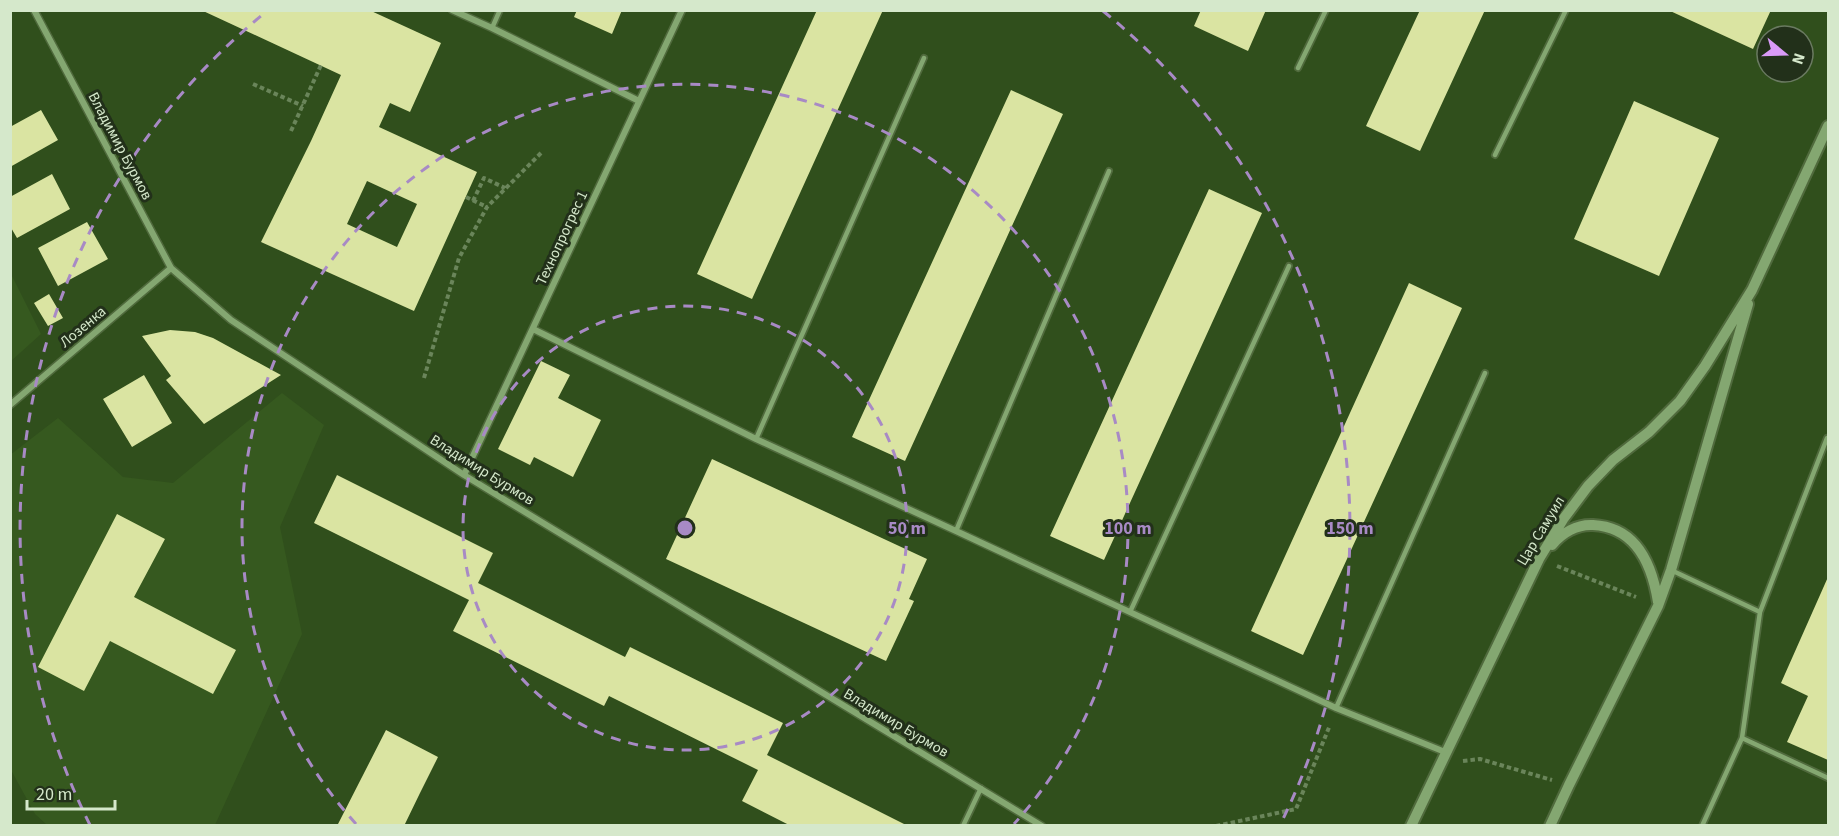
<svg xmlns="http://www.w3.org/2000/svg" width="1839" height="836" font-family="'Source Sans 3',sans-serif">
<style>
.built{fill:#36591f}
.building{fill:#dae4a2;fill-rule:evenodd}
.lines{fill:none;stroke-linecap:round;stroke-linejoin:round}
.service-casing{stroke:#506a3d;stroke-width:8}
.minor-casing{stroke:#506a3d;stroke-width:9}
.tertiary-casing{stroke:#506a3d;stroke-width:14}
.path{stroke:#6a855a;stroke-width:4;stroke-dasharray:4.5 3;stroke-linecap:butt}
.service{stroke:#84a771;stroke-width:4.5}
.minor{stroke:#84a771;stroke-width:6}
.tertiary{stroke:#84a771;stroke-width:10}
.ring{fill:none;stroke:#a88ac5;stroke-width:3;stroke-dasharray:10 8}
.labels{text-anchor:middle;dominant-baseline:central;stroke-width:6;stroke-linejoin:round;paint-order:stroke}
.street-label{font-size:15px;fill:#d5e8cb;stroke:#22301a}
.centre{fill:#a88ac5;stroke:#22301a;stroke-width:3}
.ring-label{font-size:18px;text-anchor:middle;font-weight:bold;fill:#a88ac5;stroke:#22301a;stroke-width:6;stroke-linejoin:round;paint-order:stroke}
</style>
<rect width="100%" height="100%" fill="#304f1c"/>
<!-- built -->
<path class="built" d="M11,274l30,60 -30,27h-1z
M282,393l42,32 -44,102 22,107 -87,191h-168l-12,-11 -24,-44 -1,-315 48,-37 65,59 50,6z"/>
<!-- building -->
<path class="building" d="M201,10h168l72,33 -31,69 -20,-9 -11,24 98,45 -63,139 -153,-69 50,-101 30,-66zM367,181l50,23 -20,43 -50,-23z
M577,10h45l-10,24 -38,-17z
M817,10h66l-131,289 -55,-25z
M1201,10h65l-18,41 -54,-25z
M1420,10h65l-65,141 -54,-25z
M1668,10h103l-18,39z
M1011,90l52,24 -158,347 -53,-24z
M1634,101l85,37 -60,138 -85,-37z
M41,110l17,30 -48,27v-40z
M52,174l18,35 -53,29 -7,-12v-29z
M1209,189l53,24 -158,347 -54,-24z
M87,222l21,37 -50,27 -20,-38z
M1409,283l53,25 -159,347 -52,-24z
M49,294l14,24 -15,8 -14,-23z
M170,330l25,2 18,6 68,37 -77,49 -38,-44 5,-4 -29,-40z
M541,361l29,14 -12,23 43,22 -28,57 -39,-20 -4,8 -32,-16z
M144,375l28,48 -40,24 -29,-48z
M712,459l215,100 -18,40 5,2 -28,60 -220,-102z
M337,475l156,78 -15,30 147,74 5,-10 153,76 -16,32 141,71h-117l-49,-25 16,-31 -149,-74 -5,10 -151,-75 16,-31 -155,-77z
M117,514l48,25 -31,58 102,53 -23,44 -103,-53 -26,50 -46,-24z
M1828,577v183l-41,-18 21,-46 -27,-13z
M386,730l52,27 -18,36 -16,33h-67z"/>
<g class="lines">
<defs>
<path id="service" d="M492,28l8,-18
M1298,68l28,-58
M1495,155l71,-145
M756,439l168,-381
M956,531l153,-360
M1673,571l87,41
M1130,612l159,-346
M1336,708l149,-335
M1742,738l86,40
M963,826l18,-38
M1702,826l40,-88 18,-126 67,-174"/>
<path id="minor" d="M34,10l137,258 60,52 233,155 578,351
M452,10l40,18 147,73
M533,329l223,110 200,92 380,177 109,44
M10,405l161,-137
M464,475l218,-465"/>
<path id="tertiary" d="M1552,545c10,-12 25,-21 41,-20 43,2 59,39 65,77
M1411,826l128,-267 25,-41 24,-32 25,-26 36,-28 31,-31 25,-35 47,-76 76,-164
M1550,826l19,-41 89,-179 13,-36 77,-266"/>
</defs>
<!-- service casing -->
<use href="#service" class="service-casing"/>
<!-- minor casing -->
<use href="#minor" class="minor-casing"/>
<!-- tertiary casing -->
<use href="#tertiary" class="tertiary-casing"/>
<!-- path -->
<path class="path" d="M253,84l50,22
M291,131l30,-66
M466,197l21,10
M473,201l11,-23 21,10
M424,378l35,-120 28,-51 55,-55
M1557,566l79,31
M1463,761l17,-2 72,21
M1216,826l80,-17 34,-84"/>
<!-- service -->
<use href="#service" class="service"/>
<!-- minor -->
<use href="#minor" class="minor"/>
<!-- tertiary -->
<use href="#tertiary" class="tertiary"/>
</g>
<!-- distance rings -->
<g class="ring">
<circle cx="685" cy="528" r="222"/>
<path d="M356 824A443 443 0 1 1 1014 824"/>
<path d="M90 825A665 665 0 0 1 267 11M1103 11A665 665 0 0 1 1280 825"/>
</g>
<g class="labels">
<!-- street labels -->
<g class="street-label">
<text transform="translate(120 146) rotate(62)">Владимир Бурмов</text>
<text transform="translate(562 238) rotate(-65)">Технопрогрес 1</text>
<text transform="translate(83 327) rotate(-40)">Лозенка</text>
<text transform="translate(482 470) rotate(32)">Владимир Бурмов</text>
<text transform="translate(1541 531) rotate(-59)">Цар Самуил</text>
<text transform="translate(896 723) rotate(31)">Владимир Бурмов</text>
</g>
</g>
<circle cx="685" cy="528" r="9" class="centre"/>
<g class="ring-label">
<text x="907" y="534">50 m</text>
<text x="1128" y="534">100 m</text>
<text x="1350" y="534">150 m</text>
</g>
<!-- border -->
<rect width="1839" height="836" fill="none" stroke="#d5e8cb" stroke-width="24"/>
<!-- north arrow -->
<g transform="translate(1785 54) rotate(109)"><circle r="28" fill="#22301a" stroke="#6a7a61" stroke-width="1.5"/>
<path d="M0-4.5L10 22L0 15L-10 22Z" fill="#d99af7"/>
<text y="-9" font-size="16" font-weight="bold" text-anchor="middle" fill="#d5e8cb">N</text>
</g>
<!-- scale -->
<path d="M27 800v9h88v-9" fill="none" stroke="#d5e8cb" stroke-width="3"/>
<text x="36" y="800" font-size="18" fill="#d5e8cb" stroke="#22301a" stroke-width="4.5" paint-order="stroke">20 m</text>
</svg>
